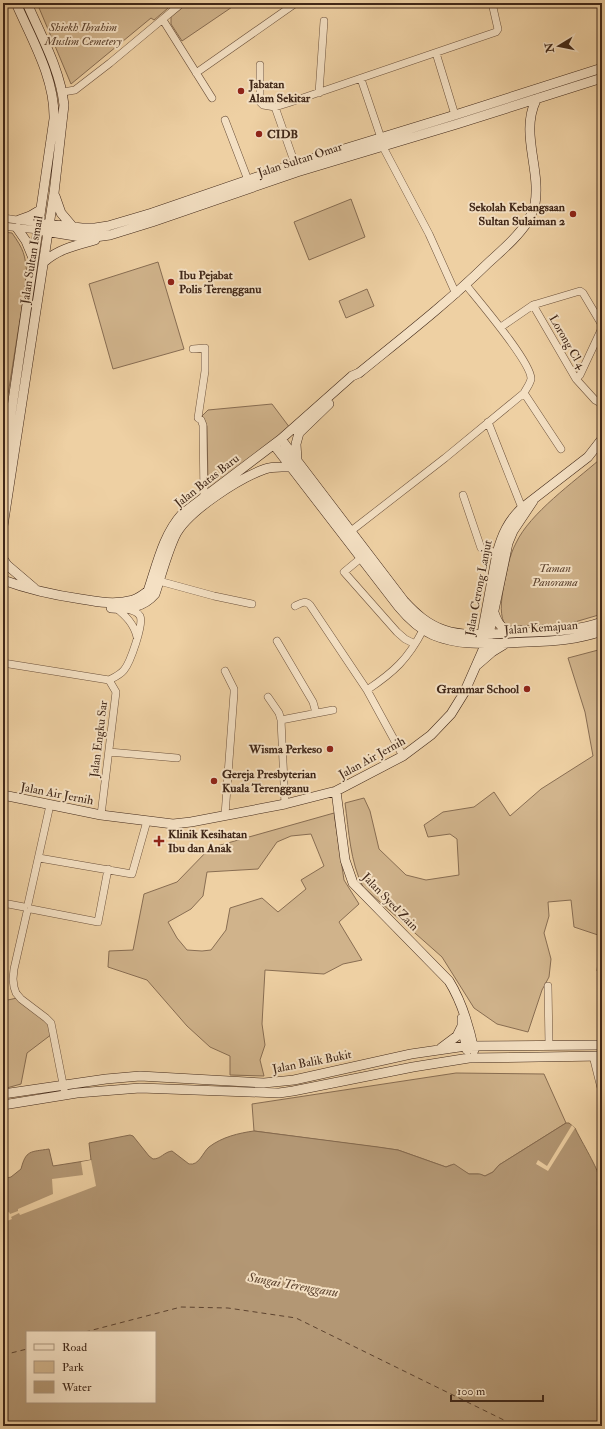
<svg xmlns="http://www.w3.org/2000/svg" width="605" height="1429" font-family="'IM FELL Double Pica',serif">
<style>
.green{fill:#d0b38b;stroke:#886d52;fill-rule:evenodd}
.water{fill:#b39774;stroke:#856a4f;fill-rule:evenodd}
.pier{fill:#eed0a3}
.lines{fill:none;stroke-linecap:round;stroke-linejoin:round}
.ferry{stroke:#5d432f;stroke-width:1;stroke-dasharray:5 4;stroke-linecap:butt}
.street-casing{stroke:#6c513b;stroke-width:8}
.secondary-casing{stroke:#402718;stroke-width:10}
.street{stroke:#f4e0c3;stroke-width:7}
.secondary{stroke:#f4e0c3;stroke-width:9}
.poi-dot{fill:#8f2418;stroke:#f4e0c3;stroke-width:1.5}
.labels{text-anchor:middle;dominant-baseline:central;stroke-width:4;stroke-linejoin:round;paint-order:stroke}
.park-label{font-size:12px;font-style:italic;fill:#5d432f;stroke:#f4e0c3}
.poi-label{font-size:12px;font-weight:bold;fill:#402718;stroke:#f4e0c3;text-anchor:start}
.street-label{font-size:12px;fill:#402718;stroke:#f4e0c3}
.water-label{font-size:13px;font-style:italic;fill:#5d432f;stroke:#f4e0c3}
</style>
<rect width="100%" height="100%" fill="#eed0a3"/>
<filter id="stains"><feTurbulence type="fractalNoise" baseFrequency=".005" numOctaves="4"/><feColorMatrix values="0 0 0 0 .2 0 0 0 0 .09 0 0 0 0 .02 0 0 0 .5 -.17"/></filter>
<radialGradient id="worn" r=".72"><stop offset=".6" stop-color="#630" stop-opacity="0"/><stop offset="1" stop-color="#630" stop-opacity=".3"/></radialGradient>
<!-- green -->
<path class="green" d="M37,3h137l-20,17 -3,-2 -80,66z
M188,3h50l-56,38 -11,-17v-7z
M351,199l14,38 -56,23 -15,-38z
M3,232l9,1c12,17 13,21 15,42l-24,151z
M158,262l26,87 -71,20 -24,-85z
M367,289l7,17 -28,12 -7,-17z
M272,404l18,24 -80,62 -2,-5 -1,-59 -5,-10 6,-6z
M602,455v159l-34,10 -57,2 -7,-3c-5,-12 -2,-26 0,-39 3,-13 5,-28 12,-41 14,-30 58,-61 83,-83z
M602,649v326l-5,-4 4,-35 -27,-9 -3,-27 -23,2 1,14 -5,17 7,26 -2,18 -7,13 -14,42 -31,-8 -23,-16 -32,-51 -79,-70c-13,-26 -14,-55 -18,-84l19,-5 6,13 9,38 27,26 20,5 33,-5 -2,-36 -7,-5 -22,3 -4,-12 19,-13 31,-5 20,-15 16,24 31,-27 52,-33 -8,-44 -17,-54z
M334,813l10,67 15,24 -20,18 23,38 -19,4 -19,10 -59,-4 -3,54 3,21 -5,15 4,16 -34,-1v-19l-20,-9 -23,-21 -40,-46 -39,-13 1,-16 24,-1 11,-56 33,-12 33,-34zM311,834l13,32 -23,14 5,9 -28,23 -16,-14 -32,10 -4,22 -15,20 -9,1 -15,-1 -10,-12 -9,-16 23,-13 12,-13 4,-24 51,-3 19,-27 14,-6z
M17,998l30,23 5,13 -25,19 -6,31 -18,5v-88z
M456,1073l88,1 22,49 -67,42 -6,7 -8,4 -7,-2h-9l-18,-9 -5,2 -48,-17 -144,-19 -2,-27z"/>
<!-- water -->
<path class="water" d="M566,1123h3l6,5c4,9 22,39 23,46 0,8 -3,13 4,21v231h-599v-247l8,-2 10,-8c5,-19 9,-17 28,-20l4,17 38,-6 -2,-17 41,-8 3,1 16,20 4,3c8,0 11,-7 19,-8l17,13c10,2 14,-12 20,-17 13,-10 30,-14 45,-16l124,16 20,3 48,17 8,-3 15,10h11l5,2 8,-4 6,-7zM27,1332h128v70h-128z"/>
<!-- pier -->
<path class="pier" d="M572,1125l3,3 -27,43 -12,-7 2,-4 9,6z
M91,1160l5,26 -76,29 -1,-2 -8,4 1,2 -5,2 -3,-7 5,-2 1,2 8,-3v-2l35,-15 -1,-15 31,-4 -2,-13z"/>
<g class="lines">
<!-- ferry -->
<path class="ferry" d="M85,1332l96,-25 47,1 68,10 220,108
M3,1355l24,-6"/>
<defs>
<path id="street" d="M163,20l49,78
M436,53l19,62
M260,65v37l3,3 12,2 13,-4 208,-71 2,-3 -1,-4 -5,-22
M196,73l100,-70
M361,79l20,59
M63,92l12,-2 35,-27 72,-60
M319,93l5,-72
M275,107l20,57
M225,120l23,60
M383,147l46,87 27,60
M3,218l35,5
M3,226l35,4
M466,285c12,15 66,78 65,94 -1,5 -5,10 -7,14
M533,305l43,74 19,21 7,4
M501,327l32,-22 47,-14 3,2 19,32
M193,349l12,-1v23l-7,47 3,2 2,5 1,73
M576,379l4,-4 22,-47
M488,422l34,86
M463,495l18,53 16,5
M351,531l94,-73 79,-65 37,56
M361,558l-17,14 53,60 8,7 10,5
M159,581l55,15 38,8
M295,606c6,-3 10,-6 15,-1l57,85 36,66
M116,608c10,8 18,16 21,29
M277,641l36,61 3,11
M3,663l106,17 7,12 -15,123
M225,671l9,18v4l-9,122
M109,680c6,-3 11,-5 15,-10 6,-7 20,-46 16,-54 -3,-5 -9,-6 -14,-7
M367,690c27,-18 41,-31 56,-60
M268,697l11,16 2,7 4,84
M281,720l52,-10
M109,752l68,6
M39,858l93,16 15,-53
M3,903l21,4
M28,904l22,-99
M31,909l67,13 10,-53
M27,912l-13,57 -1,10 1,8 2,6 5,6 25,19 5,5 13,66
M548,986l1,59
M593,1056l9,36"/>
<path id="secondary" d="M55,196l6,17 11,13
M19,220l11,-4 10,-6
M38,223l44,5h13l13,-2 44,-13 143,-49 160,-49 147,-47
M17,228l9,13 7,17
M38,230l43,7h14l15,-2 42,-13 145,-50 160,-48 145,-46
M44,262c14,-13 33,-17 51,-22
M281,439l17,23 106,139c12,13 23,23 40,29 21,7 45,4 67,3 31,-2 61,0 91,-11
M274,445l124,161c10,12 21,23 35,29 24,10 50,9 76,8 32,-2 62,-1 93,-12
M297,460l-1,-16 3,-11 30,-29
M3,469l51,-350c1,-41 -22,-79 -38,-116
M3,526l51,-333 10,-88c-4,-36 -23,-69 -37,-102
M3,559l4,6 27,23
M3,580c27,10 50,15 78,19 17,3 35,6 52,1 6,-2 10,-5 15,-9 9,-26 15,-56 34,-77l99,-75 71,-63 7,-3c43,-35 87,-69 127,-108 15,-14 31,-27 42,-44 3,-5 5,-11 7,-17 6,-35 -15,-71 1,-104
M111,608c17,1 32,0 44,-14 6,-18 12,-41 20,-58 12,-25 65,-58 90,-67 8,-3 17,-2 25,-2
M493,609c3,11 7,20 18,23
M481,639l16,-86c5,-18 11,-32 25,-45l66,-51 14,-18
M477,665l15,-13 13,-8
M336,791l9,69 8,23 96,98c13,21 20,45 25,69
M3,795l98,20 72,9 18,-2 94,-18 51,-13 67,-35 28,-21 20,-21 13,-21 18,-41 5,-8 21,-101 5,-12 20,-30
M462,1018v8l5,24
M441,1048l16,-12 5,-10
M3,1094l103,-15 34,-3 124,7 30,-3 117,-26 55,-8 136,-1
M3,1105l74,-12 63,-5 139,5 14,-2 120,-24 56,-9 133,-2"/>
</defs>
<!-- street casing -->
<use href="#street" class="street-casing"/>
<!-- secondary casing -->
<use href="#secondary" class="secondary-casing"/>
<!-- street -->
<use href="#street" class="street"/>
<!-- secondary -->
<use href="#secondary" class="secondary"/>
</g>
<!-- markers -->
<g class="poi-dot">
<circle cx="241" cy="91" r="4"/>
<circle cx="259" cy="134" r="4"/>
<circle cx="573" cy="214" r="4"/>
<circle cx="171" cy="282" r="4"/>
<circle cx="527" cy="689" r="4"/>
<circle cx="330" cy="749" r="4"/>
<circle cx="214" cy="781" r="4"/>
<path d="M157 835h4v4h4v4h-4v4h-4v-4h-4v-4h4z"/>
</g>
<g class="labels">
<!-- park labels -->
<g class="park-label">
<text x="83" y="27">Shiekh Ibrahim<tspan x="83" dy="14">Muslim Cemetery</tspan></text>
<text x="555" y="568">Taman<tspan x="555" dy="14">Panorama</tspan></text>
</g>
<!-- poi labels -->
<g class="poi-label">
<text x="249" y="84">Jabatan<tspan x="249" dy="14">Alam Sekitar</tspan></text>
<text x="267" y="134">CIDB</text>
<text x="565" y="207" text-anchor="end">Sekolah Kebangsaan<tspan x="565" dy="14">Sultan Sulaiman 2</tspan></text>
<text x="179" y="275">Ibu Pejabat<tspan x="179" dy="14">Polis Terengganu</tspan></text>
<text x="519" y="689" text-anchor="end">Grammar School</text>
<text x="322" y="749" text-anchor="end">Wisma Perkeso</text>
<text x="222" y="774">Gereja Presbyterian<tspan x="222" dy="14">Kuala Terengganu</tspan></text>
<text x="168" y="834">Klinik Kesihatan<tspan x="168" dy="14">Ibu dan Anak</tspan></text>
</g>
<!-- street labels -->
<g class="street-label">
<text transform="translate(300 160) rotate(-18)">Jalan Sultan Omar</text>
<text transform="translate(32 260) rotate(-81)">Jalan Sultan Ismail</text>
<text transform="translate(567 342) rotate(60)">Lorong Cl 4</text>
<text transform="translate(207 481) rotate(-38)">Jalan Batas Baru</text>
<text transform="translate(479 588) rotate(-79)">Jalan Cerong Lanjut</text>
<text transform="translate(541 628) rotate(-4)">Jalan Kemajuan</text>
<text transform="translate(99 739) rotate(-83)">Jalan Engku Sar</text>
<text transform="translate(372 758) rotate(-29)">Jalan Air Jernih</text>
<text transform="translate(57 794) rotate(11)">Jalan Air Jernih</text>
<text transform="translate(390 902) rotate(46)">Jalan Syed Zain</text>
<text transform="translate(312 1062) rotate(-11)">Jalan Balik Bukit</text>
</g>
<!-- water labels -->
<g class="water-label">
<text transform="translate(293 1285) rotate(10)">Sungai Terengganu</text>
</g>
</g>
<!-- margin -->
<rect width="605" height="1429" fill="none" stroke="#eed0a3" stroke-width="16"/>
<rect x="4" y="4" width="597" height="1421" fill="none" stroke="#402718" stroke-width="2"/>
<rect x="8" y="8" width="589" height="1413" fill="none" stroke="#402718"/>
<!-- legend -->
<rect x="26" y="1331" width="130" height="72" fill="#f4e0c3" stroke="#ac967f"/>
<rect x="34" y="1344" width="20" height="6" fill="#f4e0c3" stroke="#ac967f"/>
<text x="62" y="1351" font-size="12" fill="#402718">Road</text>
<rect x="34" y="1361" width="20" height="12" fill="#d0b38b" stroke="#ac967f"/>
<text x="62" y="1371" font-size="12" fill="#402718">Park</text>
<rect x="34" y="1381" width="20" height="12" fill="#b39774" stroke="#ac967f"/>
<text x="62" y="1391" font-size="12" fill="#402718">Water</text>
<!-- north arrow -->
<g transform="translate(559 46) rotate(260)" stroke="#f4e0c3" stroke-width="3" paint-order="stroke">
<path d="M0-3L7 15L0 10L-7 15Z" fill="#402718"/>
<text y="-6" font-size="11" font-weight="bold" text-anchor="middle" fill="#402718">N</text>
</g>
<!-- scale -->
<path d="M451 1395v6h92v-6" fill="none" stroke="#402718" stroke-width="2"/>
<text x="457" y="1395" font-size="12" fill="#402718" stroke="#f4e0c3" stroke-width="3" paint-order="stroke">100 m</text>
<rect width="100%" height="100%" filter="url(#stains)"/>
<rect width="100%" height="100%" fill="url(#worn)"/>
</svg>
